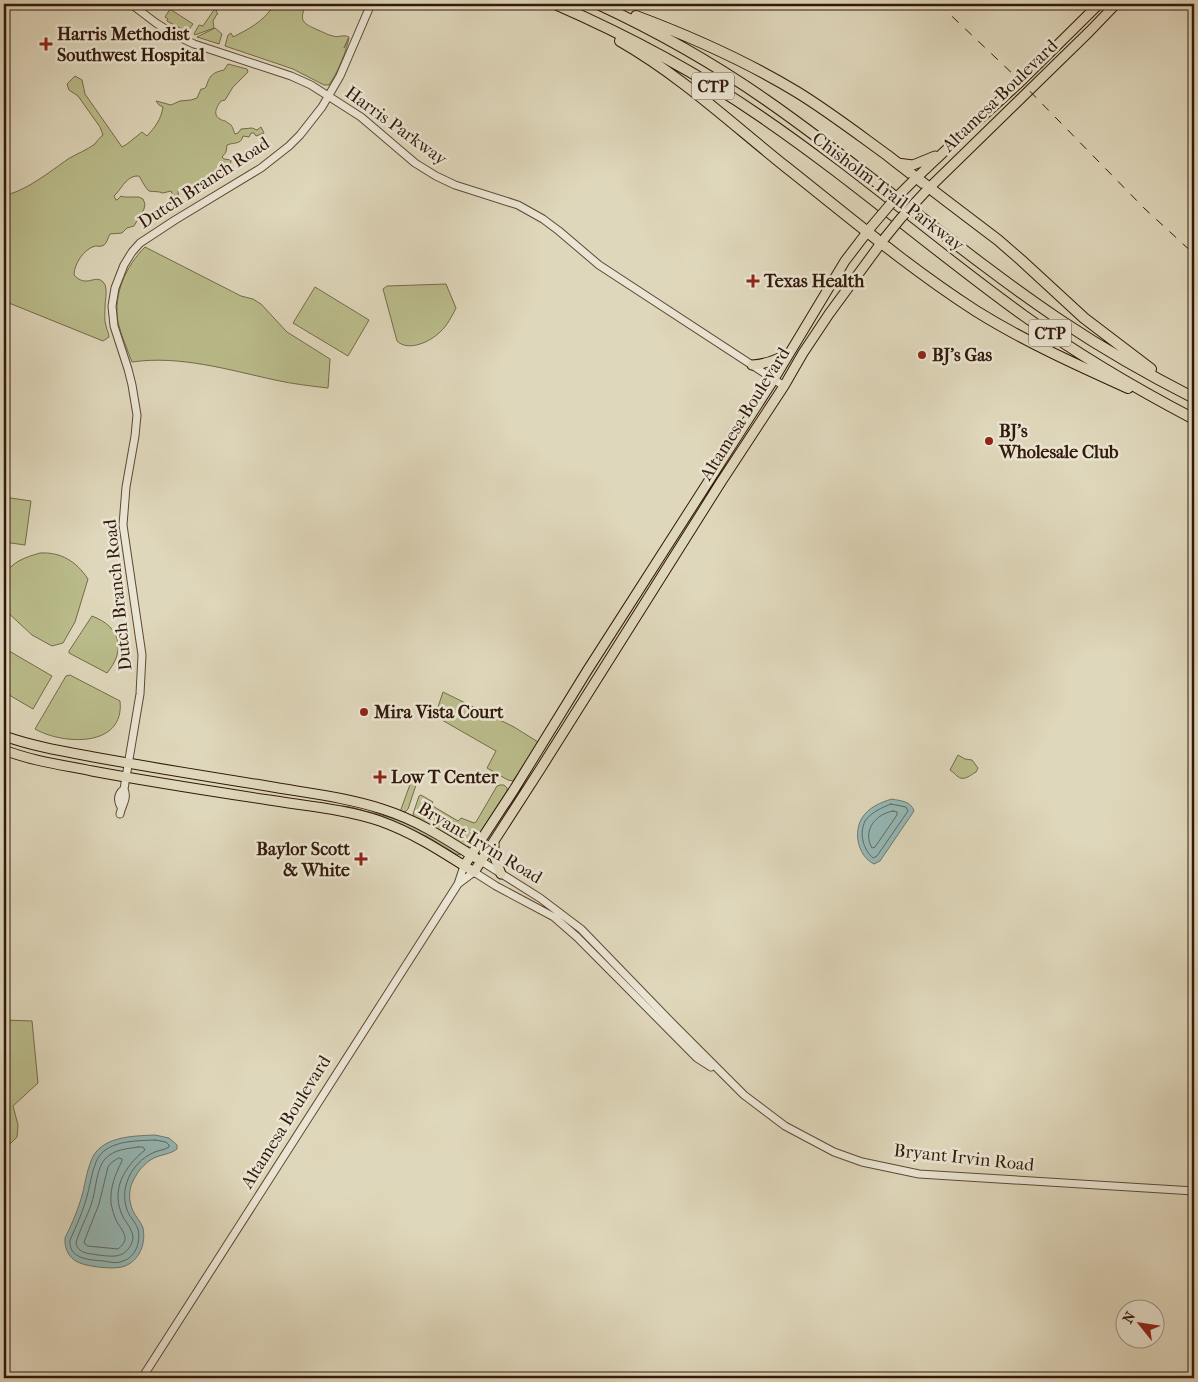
<svg xmlns="http://www.w3.org/2000/svg" width="1198" height="1382" font-family="'IM FELL French Canon',serif">
<style>
.green{fill:#babc8b;stroke:#766a4a}
.water{fill:#95b8b6;stroke:#6d7871}
.lines{fill:none;stroke-linecap:round;stroke-linejoin:round}
.shore{stroke:#646860;stroke-width:1}
.minor-casing{stroke:#5d4836;stroke-width:9}
.major-casing{stroke:#32190a;stroke-width:11}
.highway-casing{stroke:#32190a;stroke-width:12}
.minor{stroke:#eae5d3;stroke-width:7}
.major{stroke:#dfd7bb;stroke-width:9}
.highway{stroke:#dfd7bb;stroke-width:10}
.rail{stroke:#32190a;stroke-width:1;stroke-dasharray:9 9;stroke-linecap:butt}
.major-bridge-casing{stroke:#32190a;stroke-width:11;stroke-linecap:butt}
.major-bridge{stroke:#dfd7bb;stroke-width:9}
.poi-dot{fill:#8f2418;stroke:#eae5d3;stroke-width:2}
.labels{text-anchor:middle;dominant-baseline:central;stroke-width:5;stroke-linejoin:round;paint-order:stroke}
.shield{fill:#eae5d3;stroke:#695646;stroke-width:1}
.shield-label{font-size:16px;font-weight:bold;fill:#32190a}
.poi-label{font-size:18px;font-weight:bold;fill:#32190a;stroke:#eae5d3;text-anchor:start}
.street-label{font-size:18px;fill:#32190a;stroke:#eae5d3}
</style>
<rect width="100%" height="100%" fill="#dfd7bb"/>
<filter id="stains"><feTurbulence type="fractalNoise" baseFrequency=".004" numOctaves="4"/><feColorMatrix values="0 0 0 0 .2 0 0 0 0 .09 0 0 0 0 .02 0 0 0 .5 -.17"/></filter>
<radialGradient id="worn" r=".72"><stop offset=".6" stop-color="#630" stop-opacity="0"/><stop offset="1" stop-color="#630" stop-opacity=".3"/></radialGradient>
<!-- green -->
<path class="green" d="M218,4h3l-5,7 2,3h-1l-4,7 1,7 -19,7 -1,-1 5,-9 4,1z
M272,4h34c-7,17 -4,19 12,26 5,2 10,5 15,6 6,2 10,-2 16,1l-5,11 5,-10c-3,14 -11,34 -20,47h-5l-31,-16 -68,-23 3,-11 3,-2 2,4c16,-8 29,-15 39,-29l-3,-3z
M170,9l23,15 -6,8 -20,-11 1,-2 -3,-2z
M215,28l7,6 -3,10 -22,-7z
M228,64l19,5 1,3 -15,15 -8,13 -4,1c-4,5 -9,14 -1,18 5,3 3,0 8,4 5,2 5,7 7,11l3,-1 3,-4 11,-1 5,2 4,-3 3,6 -8,3 -2,-3h-3l-2,4 -6,-1c-2,9 -9,6 -16,9l-1,7 -4,5 2,2 7,1v2l-2,3 -37,26h-14l1,12 -4,-1 -4,-11 -8,2c-5,-2 -9,-1 -14,-2 -3,-2 -8,-12 -10,-15 -11,-1 -16,10 -23,18l-2,2 2,4h1l4,-4 3,1h15l4,2 2,5 -1,5 -10,17 -7,2 -5,5 -12,1c-2,3 -3,9 -6,11 -3,2 -5,1 -9,1 -11,3 -21,18 -21,29 12,13 20,0 28,6 7,5 3,18 3,26 0,6 -1,13 1,19 1,5 3,7 3,11l-6,4 -99,-40v-106c19,-2 47,-24 64,-36 8,-5 19,-9 27,-15 2,-3 4,-6 8,-9l-3,-8 -22,-31 -9,-6 -2,-6 8,-8 7,4 3,14 37,53 5,-3 15,-12 5,4c8,-9 14,-16 16,-29l-4,-2 -3,-4 15,4 9,-4 11,-1 6,-2 4,-9c1,0 3,0 4,-1 2,-1 1,-3 2,-4 3,-9 7,-12 17,-14z
M145,247l96,49 12,3 8,5 26,28 43,27 -2,29c-17,-2 -35,-4 -53,-8 -46,-10 -95,-25 -143,-18 -5,-13 -11,-27 -14,-40 -5,-28 8,-56 27,-75z
M446,284l10,24c-4,8 -9,18 -16,24 -10,10 -32,20 -43,9l-14,-52 4,-3z
M315,287l54,33 -21,36 -55,-33z
M4,497l27,4 -6,44 -21,-3z
M40,553c21,-1 36,8 48,26l-13,43 -12,21 -11,3 -20,-11 -28,-26c0,-8 -2,-25 0,-32 6,-15 22,-20 36,-24z
M92,616c29,11 34,34 15,57l-38,-20v-2z
M4,648l48,28 -19,33 -29,-17z
M70,675l50,26c5,47 -57,44 -85,28l31,-53z
M443,692l71,35 24,15 -25,39 -5,-1 -21,-12 9,-17 -61,-35z
M958,755l7,4 7,1 6,8 -2,4c-6,3 -12,10 -19,4 -2,-2 -4,-4 -7,-6z
M412,779l5,3 -9,27 -3,3h-5z
M500,785h4l3,3v3l-35,54 -5,2 -52,-29 -2,-4 6,-18 2,-1 12,7 -2,3 27,16 3,-3 13,5 2,-1 21,-36z
M342,806c8,0 16,3 23,5 35,7 67,22 96,43v1l-5,-1 -28,-17 -16,-7 -70,-22z
M4,1020l28,1 6,62 -25,23 5,19 -1,12 -13,13z"/>
<!-- water -->
<path class="water" d="M892,799c9,2 19,2 22,12l-34,50 -6,3c-16,-8 -21,-31 -12,-46 6,-10 19,-16 30,-19z
M155,1135l14,3 8,7v4c-5,4 -11,5 -18,7 -11,3 -21,14 -26,25 -5,10 -4,21 0,30 3,6 8,11 10,17 3,15 -3,32 -18,38 -9,4 -33,1 -42,-2 -12,-3 -19,-13 -18,-26 6,-12 12,-26 16,-39 4,-13 5,-26 10,-38 9,-25 42,-25 64,-26z"/>
<g class="lines">
<!-- shore -->
<path class="shore" d="M891,804l15,3 2,4 -31,45 -4,2c-10,-9 -14,-24 -8,-37 5,-8 18,-14 26,-17z
M893,811l4,1v3l-22,32 -3,1c-10,-18 4,-34 21,-37z
M155,1140l11,2 3,3v2c-4,3 -10,3 -14,5 -13,5 -24,17 -28,30 -4,11 -3,24 3,34 3,4 6,8 8,13 3,12 -2,28 -15,32 -6,3 -13,1 -19,0 -14,-1 -36,-2 -34,-21 6,-13 12,-27 16,-40 4,-13 5,-26 10,-38 9,-22 39,-21 59,-22z
M138,1147h5l2,3c-21,17 -35,40 -22,67 4,7 9,12 10,20 0,4 -2,8 -4,11 -8,11 -19,8 -31,7 -5,-1 -10,-1 -15,-3 -3,-1 -6,-5 -7,-8 0,-6 13,-32 15,-39 5,-13 5,-38 15,-47 9,-9 21,-9 32,-11z
M119,1158l3,1v2c-7,14 -12,26 -11,42 1,6 3,13 6,19 6,10 14,17 1,27l-30,-3 -3,-2 -1,-2 15,-38 9,-37 3,-4z"/>
<defs>
<path id="minor" d="M131,4l25,19 19,12 19,9 97,32 20,9 50,32 54,46 21,13 19,9 63,20 25,14 16,12 40,34 185,121
M121,807c-4,-7 -3,-13 3,-18
M120,814c2,-10 8,-15 4,-25l16,-95 2,-39 -19,-130 3,-38 9,-51 2,-21 -5,-30 -4,-16 -14,-43 -2,-20 3,-18 9,-23 8,-13 8,-9 35,-23 86,-52 28,-22 11,-11 22,-28 18,-31 31,-72
M481,861l59,37 41,31 92,95 71,71 41,31 49,26 28,10 57,12 275,17
M458,884l16,-12 22,14 58,31 23,20 120,121 14,9
M142,1378l316,-494 6,-18"/>
<path id="major" d="M897,163l16,2 22,-9
M913,181l35,-33 70,-64 81,-80
M926,191l164,-160 26,-27
M752,365c14,-1 24,-4 36,-12
M4,736c31,11 63,16 95,22 56,10 112,19 168,28 39,7 78,11 115,23 35,11 64,30 94,49
M4,750c28,11 59,15 88,21 59,11 118,20 177,29 37,6 76,9 111,21 34,12 64,32 94,51l67,-104 180,-286 63,-96 19,-33 26,-39 55,-75
M494,841v14l7,19
M464,866l51,-78 72,-117 187,-292 71,-118 26,-34"/>
<path id="highway" d="M555,4c71,31 141,68 205,112 91,62 174,135 263,199 54,39 112,73 171,104
M598,4c58,27 115,59 168,96 101,70 194,153 297,222 42,28 86,53 131,76
M636,16c56,21 110,45 161,76 31,19 61,42 90,63 37,29 74,57 111,85l23,20 63,58 67,51
M620,41c61,35 111,82 166,126 62,49 123,101 190,144 48,30 101,54 152,77"/>
</defs>
<!-- minor casing -->
<use href="#minor" class="minor-casing"/>
<!-- major casing -->
<use href="#major" class="major-casing"/>
<!-- highway casing -->
<use href="#highway" class="highway-casing"/>
<!-- minor -->
<use href="#minor" class="minor"/>
<!-- major -->
<use href="#major" class="major"/>
<!-- highway -->
<use href="#highway" class="highway"/>
<!-- rail -->
<path class="rail" d="M939,4l76,72 130,133 49,45"/>
<defs>
<path id="major-bridge" d="M871,227l22,-26 20,-20
M884,239l17,-21 25,-27"/>
</defs>
<!-- major-bridge casing -->
<use href="#major-bridge" class="major-bridge-casing"/>
<!-- major-bridge -->
<use href="#major-bridge" class="major-bridge"/>
</g>
<!-- markers -->
<g class="poi-dot">
<path d="M43.5 36.5h5v5h5v5h-5v5h-5v-5h-5v-5h5z"/>
<path d="M750.5 273.5h5v5h5v5h-5v5h-5v-5h-5v-5h5z"/>
<circle cx="922" cy="355" r="5"/>
<circle cx="989" cy="441" r="5"/>
<circle cx="364" cy="712" r="5"/>
<path d="M377.5 769.5h5v5h5v5h-5v5h-5v-5h-5v-5h5z"/>
<path d="M358.5 851.5h5v5h5v5h-5v5h-5v-5h-5v-5h5z"/>
</g>
<g class="labels">
<!-- shield labels -->
<g class="shield">
<rect x="692" y="72.5" width="42" height="27" rx="4"/>
<rect x="1029" y="319.5" width="42" height="27" rx="4"/>
</g>
<g class="shield-label">
<text x="713" y="86">CTP</text>
<text x="1050" y="333">CTP</text>
</g>
<!-- poi labels -->
<g class="poi-label">
<text x="57" y="34">Harris Methodist<tspan x="57" dy="21">Southwest Hospital</tspan></text>
<text x="764" y="281">Texas Health</text>
<text x="932" y="355">BJ's Gas</text>
<text x="999" y="431">BJ's<tspan x="999" dy="21">Wholesale Club</tspan></text>
<text x="374" y="712">Mira Vista Court</text>
<text x="391" y="777">Low T Center</text>
<text x="350" y="849" text-anchor="end">Baylor Scott<tspan x="350" dy="21">&amp; White</tspan></text>
</g>
<!-- street labels -->
<g class="street-label">
<text transform="translate(1000 96) rotate(-44)">Altamesa Boulevard</text>
<text transform="translate(396 126) rotate(36)">Harris Parkway</text>
<text transform="translate(204 183) rotate(-33)">Dutch Branch Road</text>
<text transform="translate(888 192) rotate(37)">Chisholm Trail Parkway</text>
<text transform="translate(745 414) rotate(-58)">Altamesa Boulevard</text>
<text transform="translate(118 595) rotate(-96)">Dutch Branch Road</text>
<text transform="translate(480 843) rotate(31)">Bryant Irvin Road</text>
<text transform="translate(286 1122) rotate(-58)">Altamesa Boulevard</text>
<text transform="translate(964 1158) rotate(6)">Bryant Irvin Road</text>
</g>
</g>
<!-- margin -->
<rect width="1198" height="1382" fill="none" stroke="#dfd7bb" stroke-width="20"/>
<rect x="5" y="5" width="1188" height="1372" fill="none" stroke="#32190a" stroke-width="2.5"/>
<rect x="10" y="10" width="1178" height="1362" fill="none" stroke="#32190a"/>
<!-- north arrow -->
<g transform="translate(1140 1324) rotate(300)"><circle r="24" fill="#eae5d3" stroke="#a09383"/>
<path d="M0-4L9 19L0 12L-9 19Z" fill="#8f2418"/>
<text y="-8" font-size="14" font-weight="bold" text-anchor="middle" fill="#32190a">N</text>
</g>
<rect width="100%" height="100%" filter="url(#stains)"/>
<rect width="100%" height="100%" fill="url(#worn)"/>
</svg>
